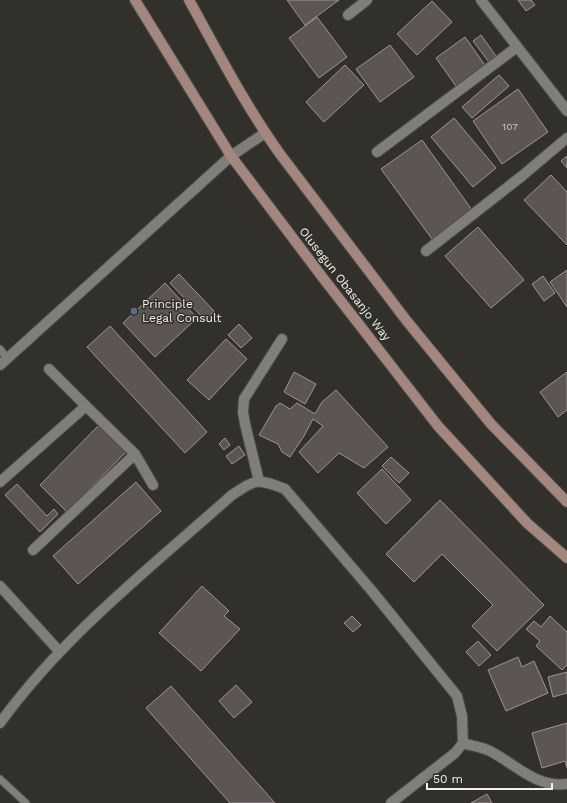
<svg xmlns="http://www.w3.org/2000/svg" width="567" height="803" font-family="'Work Sans',sans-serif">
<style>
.building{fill:#5d5554;stroke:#9d9594}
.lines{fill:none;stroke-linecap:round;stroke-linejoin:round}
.lane-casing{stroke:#4e4c47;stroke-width:9}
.street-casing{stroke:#4e4c47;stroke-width:12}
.secondary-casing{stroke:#4e4c47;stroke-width:12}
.lane{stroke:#807e78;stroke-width:7}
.street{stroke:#807e78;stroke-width:10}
.secondary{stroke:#a3877f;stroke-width:10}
.service-dot{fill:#5c6f8a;stroke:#32302b;stroke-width:1.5}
.labels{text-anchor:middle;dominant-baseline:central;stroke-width:3;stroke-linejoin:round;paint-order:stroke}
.number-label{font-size:10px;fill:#cdcac7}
.street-label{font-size:12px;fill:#f2f1ed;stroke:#32302b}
.poi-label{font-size:12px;fill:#f2f1ed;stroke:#32302b;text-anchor:start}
</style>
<rect width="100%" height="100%" fill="#32302b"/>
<!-- building -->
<path class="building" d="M287,0h52l-34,25z
M518,0h13l4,5 -9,6z
M432,1l20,21 -35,33 -20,-21z
M317,17l30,40 -28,21 -30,-40z
M481,35l15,21 -7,6 -16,-21z
M465,37l22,31 -29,21 -22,-31z
M390,45l24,32 -34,25 -24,-33z
M345,65l19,20 -40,37 -18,-20z
M499,75l10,11 -37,32 -10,-11z
M518,89l30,43 -46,32 -29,-43z
M454,118l42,50 -23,19 -42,-50z
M422,140l50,70 -40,29 -51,-70z
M567,156v12l-6,-7z
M551,175l16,17v53l-43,-45z
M478,227l46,53 -33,28 -46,-52z
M567,270v37l-17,-25z
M179,274l35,37 -9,9 -35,-37z
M543,276l12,17 -11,8 -12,-17z
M165,283l32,35 -42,39 -32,-34z
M239,324l13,14 -11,10 -13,-13z
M110,326l97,106 -22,21 -98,-106z
M226,339l21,20 -38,41 -22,-20z
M294,372l22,12 -11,20 -21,-12z
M567,372v38l-9,7 -18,-25z
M336,390l52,57 -24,21 -25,-15 -21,20 -19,-21 24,-26 -10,-7 -9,17 -14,21 -8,-5 -4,-8 -19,-9 17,-29 4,-3 10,6 7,-6 18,11 7,-12z
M99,425l27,27 -59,60 -27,-27z
M225,438l5,7 -6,5 -5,-6z
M239,446l6,9 -13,9 -6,-8z
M391,457l18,16 -10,10 -17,-17z
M382,469l29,31 -25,24 -29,-31z
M136,482l25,29 -83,73 -25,-28z
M17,484l30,32 7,-7 4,5 -18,18 -35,-37z
M440,500l104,105 -47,46 -25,-25 21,-21 -51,-51 -28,28 -28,-28z
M202,586l27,25 -5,5 16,13 -39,42 -42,-38z
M352,616l9,9 -8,7 -9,-9z
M550,616l17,16v33l-5,5 -26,-24 4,-5 -14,-12 8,-8 7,6z
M478,641l13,14 -12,11 -13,-14z
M518,657l4,10 12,-6 14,32 -42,18 -18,-41z
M567,672v21l-14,4 -5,-20z
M236,685l16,17 -18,16 -15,-17z
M171,686l104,117h-45l-84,-95z
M567,723v45l-2,-7 -23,7 -10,-35z
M487,794l5,9h-21z"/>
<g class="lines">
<defs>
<path id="lane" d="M0,349l7,9
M0,779l26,24"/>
<path id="street" d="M481,0l86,111
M348,15l19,-15
M377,152l140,-105
M426,251l96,-75 45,-38
M0,365l231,-209 34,-23
M86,406l49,48 18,31
M259,481l-14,-57 -2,-12 1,-13 38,-60
M0,482l86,-76 -37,-37
M33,550l102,-96
M0,586l59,65
M0,723c64,-88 151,-156 232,-228 24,-16 25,-17 53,-6l87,102 85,105 5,20 1,27 -8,10 -64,50
M463,743c9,3 19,4 27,8 25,13 46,37 77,33"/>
<path id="secondary" d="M135,0l96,156 92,122 115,148 89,97 40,35
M189,0c29,52 56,105 91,154l126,166 85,104 76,78"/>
</defs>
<!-- lane casing -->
<use href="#lane" class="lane-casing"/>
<!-- street casing -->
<use href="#street" class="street-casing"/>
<!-- secondary casing -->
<use href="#secondary" class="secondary-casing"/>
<!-- lane -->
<use href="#lane" class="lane"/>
<!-- street -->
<use href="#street" class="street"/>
<!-- secondary -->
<use href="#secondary" class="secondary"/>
</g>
<!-- markers -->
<circle class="service-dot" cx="134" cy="311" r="4"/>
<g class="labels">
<!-- number labels -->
<g class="number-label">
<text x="510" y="126">107</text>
</g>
<!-- street labels -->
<g class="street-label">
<text transform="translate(345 284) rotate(52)">Olusegun Obasanjo Way</text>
</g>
<!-- poi labels -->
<g class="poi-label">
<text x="142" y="304">Principle<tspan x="142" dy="14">Legal Consult</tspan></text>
</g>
</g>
<!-- scale -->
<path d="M427 783v6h125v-6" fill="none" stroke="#f2f1ed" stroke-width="2"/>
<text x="433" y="783" font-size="12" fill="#f2f1ed" stroke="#32302b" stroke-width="3" paint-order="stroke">50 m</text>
</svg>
